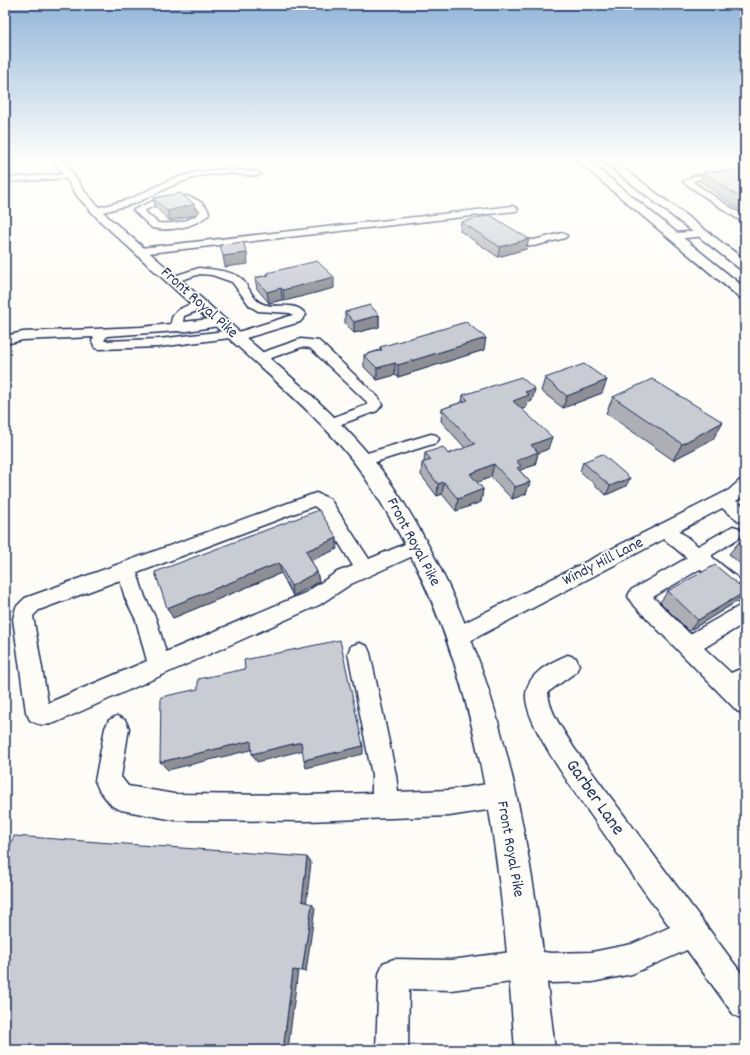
<svg xmlns="http://www.w3.org/2000/svg" width="750" height="1055" font-family="Dekko,sans-serif">
<style>
.lines{fill:none;stroke-linecap:round;stroke-linejoin:round}
.minor-casing{stroke:#1b2f5e;stroke-width:3}
.highway-casing{stroke:#1b2f5e;stroke-width:3}
.minor{fill:#fdfcf7;fill-rule:evenodd}
.highway{fill:#fdfcf7;fill-rule:evenodd}
.wall{fill:#adafb5;stroke:#1b2f5e}
.shaded-wall{fill:#8d8f94;stroke:#1b2f5e}
.building{fill:#c9ccd3;stroke:#1b2f5e}
.labels{text-anchor:middle;dominant-baseline:central;stroke-width:3.5;stroke-linejoin:round;paint-order:stroke}
.street-label{font-size:16px;fill:#1b2f5e;stroke:#fdfcf7}
.near-street-label{font-size:19px;fill:#1b2f5e;stroke:#fdfcf7}
</style>
<rect width="100%" height="100%" fill="#fdfcf7"/>
<filter id="ink" filterUnits="userSpaceOnUse"><feTurbulence type="fractalNoise" baseFrequency=".025" numOctaves="2"/><feDisplacementMap in="SourceGraphic" scale="8" xChannelSelector="R" yChannelSelector="G"/><feConvolveMatrix kernelMatrix="1 2 1 2 8 2 1 2 1" color-interpolation-filters="sRGB"/></filter>
<g filter="url(#ink)">
<g class="lines">
<defs>
<path id="minor" d="M225,169l32,3 4,2 -4,2 -32,-3 -26,3 -21,7 -42,20 -40,11 -5,-3 2,-2 37,-10 42,-20 26,-7z
M745,172v4l-49,4 -3,2 52,35v7l-62,-42 11,-6z
M69,174h3v4l-67,4v-4z
M186,196c9,2 19,7 23,16l-1,3c-13,12 -39,17 -56,13l-19,-18 20,-9 4,3 -13,7 14,12c14,1 31,0 42,-11v-2l-15,-9 -23,4 -4,-3 15,-5z
M513,206l5,3 -2,2 -376,43 -5,-3 5,-3z
M703,231l5,3 -2,2 -32,3 -5,-3 5,-3z
M562,233l3,1 2,2 -2,2 -31,8 -15,-2 -1,-2 5,-3 11,1z
M199,268c11,1 33,3 42,10 8,8 11,22 22,26 14,5 33,-4 43,11l-6,7 -64,19 -6,-3 -71,9 -59,2 -5,-1 -3,-7 2,-4 -71,3 -18,4v-8l18,-4 118,-5 30,-3c0,-15 17,-19 30,-23l4,1 2,3 -2,3 -21,8 -1,6 37,-4 4,1 2,3 -2,3 -42,7 -4,-1 -71,5 -3,5 55,-2 74,-9 5,2 55,-17 -3,-2 -32,-2 -8,-5 -18,-24 -20,-7 -12,-1 -28,9 -6,-3 2,-2z
M301,339l18,2 60,57 3,7 -5,6 -41,15 -5,2 -5,-2 -3,-3 3,-3 41,-15v-3l-57,-54 -8,-1 -42,15 -5,-1 -2,-3 2,-3z
M431,434l5,1 3,4 -3,4 -73,23 -6,-2 -2,-4 2,-4z
M745,479v16l-9,6 9,6v16l-6,-2 -17,-13 -43,23 19,15 35,-20 6,2 3,5 -3,5 -27,17v2l33,27v39l-41,25 27,25 14,-6v47l-8,-3 -106,-109 -3,-6 3,-6 56,-32 -23,-19 -198,104 -7,2 -7,-2 -4,-7 4,-7 277,-139 10,-9zM700,569l38,33 5,2 -53,30 -37,-37z
M316,493l14,6 39,60 48,-20 7,2 2,5 -2,5 -73,33 -32,21 -262,117c-10,4 -18,4 -27,-2l-4,-8 -13,-93 3,-12 9,-9zM314,506l4,3 35,57 -16,6 -32,21 -139,59 -10,-33 -11,-22 -8,-24zM120,580l5,18 11,22 11,41 -99,42 -15,-87 6,-6z
M359,643l8,3 3,7 26,122 2,17 51,-2 51,-8 9,4 4,9 -4,9 -9,4 -51,8 -142,5 -133,-1 -53,-10 -9,-4 -13,-16 -4,-9 10,-53 4,-8 8,-4 8,4 4,8 -8,49 7,9 46,8 133,1 65,-2v-18l-24,-122 3,-7z
M568,655l8,3 3,7 -3,7 -28,20c1,20 16,39 26,56l171,230v42l-11,-5 -47,-65 -55,24 -40,8 -41,1 -24,-3 -76,10 -42,-1 -1,61h-32l3,-76 4,-11 11,-4 57,1 76,-10 24,3 41,-1 40,-8 38,-17c-22,-30 -44,-61 -65,-92 -19,-28 -82,-110 -79,-141 2,-21 25,-32 42,-39z"/>
<path id="highway" d="M53,159h10l23,34 22,24c49,42 97,84 145,127 42,36 83,71 118,113 27,33 49,71 68,109 75,151 97,319 116,484h-40c-14,-183 -31,-379 -129,-539 -10,-17 -20,-33 -32,-49 -32,-41 -72,-75 -110,-110 -48,-43 -96,-87 -144,-131l-22,-24z
M575,159h11l159,129v11l-5,-1z
M600,159h11l134,101v10l-5,-1z"/>
</defs>
<!-- minor casing -->
<use href="#minor" class="minor-casing"/>
<!-- highway casing -->
<use href="#highway" class="highway-casing"/>
<!-- minor -->
<use href="#minor" class="minor"/>
<!-- highway -->
<use href="#highway" class="highway"/>
</g>
<!-- wall -->
<path class="wall" d="M745,170v44l-45,-33 3,-9z
M153,198l43,16 -1,1 -25,6 -14,-13z
M461,222l68,17 -3,10 -28,8 -38,-26z
M267,273l67,15 -50,13 -2,-1 -13,3 -12,-14 -2,-11 12,-3z
M345,312l34,3v12l-25,6 -9,-9z
M380,347l104,3 -86,27 -3,-2 -18,5 -13,-13v-12l16,-5z
M545,378l57,15 -39,15 -22,-17z
M463,395l69,6 -5,2 -1,5 -4,1 26,40 -10,4 -3,12 -15,5v1l10,11 -4,12 -14,5 -21,-22 -14,5 6,7 -2,13 -25,9 -14,-17 -5,2 -16,-21 1,-12 2,-1 1,-9 23,1 17,-6 -24,-27 1,-12 20,-7z
M613,397l100,42 -40,21 -67,-47z
M583,462l43,24 -20,9 -26,-24z
M745,539v29l-16,-14 10,-12z
M337,549l-26,11 6,12 2,10 -26,14 -12,-23 -108,45 -18,-46z
M745,590v3l-9,9 -47,29 -29,-29 8,-11z"/>
<!-- shaded-wall -->
<path class="shaded-wall" d="M194,204l2,10 -1,1 -25,6 -3,-10z
M529,239l-3,10 -28,8 2,-10z
M247,253l1,11 -23,3 -2,-11z
M334,277v11l-50,13 -1,-11z
M281,288l1,12 -13,3 -2,-11z
M379,315v12l-25,6v-11z
M486,338l-2,12 -86,27v-12z
M395,363v12l-18,5v-12z
M607,380l-5,13 -39,15 4,-12z
M535,389l-3,12 -5,2 -1,5 -16,5 3,-12 12,-9z
M723,422l-10,17 -40,21 9,-16z
M552,437l-4,12 -10,4 -3,12 -15,5 -2,9 -2,-18 15,-16z
M494,464l-3,13 -23,9 2,-12z
M630,478l-4,8 -20,9 4,-9z
M444,482l-2,12 -5,2 1,-12z
M530,482l-4,12 -14,5 3,-12z
M483,489l-2,13 -25,9 2,-12z
M337,538v11l-29,13 -2,-11z
M279,563l2,10 -108,45 -6,-10z
M317,572l2,10 -26,14 -2,-10z
M745,592v1l-9,9 -47,29 9,-11z
M251,741l4,8 -87,21 -8,-8z
M301,742l3,8 -47,12 -5,-8z
M363,746v8l-57,14 -2,-8z
M307,857l4,6 -5,43 -4,-5z
M312,904l3,4 -9,64 -4,-1z
M293,970h5l-10,80h-5z"/>
<!-- building -->
<path class="building" d="M745,170v31l-42,-29z
M180,193l14,11 -2,1 -25,6 -14,-13z
M490,215l39,24 -29,8 -39,-25z
M243,242l4,11 -24,3 -3,-11z
M317,261l17,16 -51,13 -2,-2 -14,4 -12,-14 14,-3 -2,-2z
M370,305l9,10 -25,7 -9,-10z
M466,322l20,16 -88,27 -3,-2 -18,5 -13,-13 18,-5 -2,-3z
M584,364l23,16 -40,16 -22,-18z
M521,377l14,12 -10,3 4,3 -16,6 39,36 -21,8 7,7 -22,9 5,5 -4,2 13,14 -15,5 -21,-23 -24,10 13,15 -25,10 -14,-17 -6,2 -16,-21 9,-3 -6,-7 18,-6 5,7 27,-10 -33,-35 26,-9 -5,-5z
M652,379l71,43 -41,22 -69,-47z
M602,454l28,24 -20,8 -27,-24z
M319,510l18,28 -31,13 11,21 -26,14 -12,-23 -112,45 -12,-36z
M745,539v9l-6,-6z
M715,565l30,25v2l-47,28 -30,-29z
M340,640l23,106 -59,14 -3,-18 -49,12 -1,-13 -91,21 1,-65 37,-8v-10l47,-10 -1,-9z
M14,836l293,21 -5,44 10,3 -10,67 -9,-1 -10,80h-278v-192z"/>
</g>
<!-- sky -->
<linearGradient id="sky" x2="0" y2="1"><stop stop-color="#93b6da"/><stop offset="0.52" stop-color="#fefefb"/><stop offset="1" stop-color="#fefefb" stop-opacity="0"/></linearGradient>
<rect width="750" height="307" fill="url(#sky)"/>
<g class="labels">
<!-- street labels -->
<g class="street-label">
<text transform="translate(199 303) rotate(42)">Front Royal Pike</text>
<text transform="translate(413 542) rotate(62)">Front Royal Pike</text>
<text transform="translate(603 562) rotate(-27)">Windy Hill Lane</text>
<text transform="translate(510 849) rotate(80)">Front Royal Pike</text>
</g>
<!-- near-street labels -->
<g class="near-street-label">
<text transform="translate(594 798) rotate(55)">Garber Lane</text>
</g>
</g>
<!-- margin -->
<rect width="750" height="1055" fill="none" stroke="#fdfcf7" stroke-width="20"/>
<rect x="10" y="10" width="730" height="1035" fill="none" stroke="#1b2f5e" stroke-width="1.5" filter="url(#ink)"/>
</svg>
